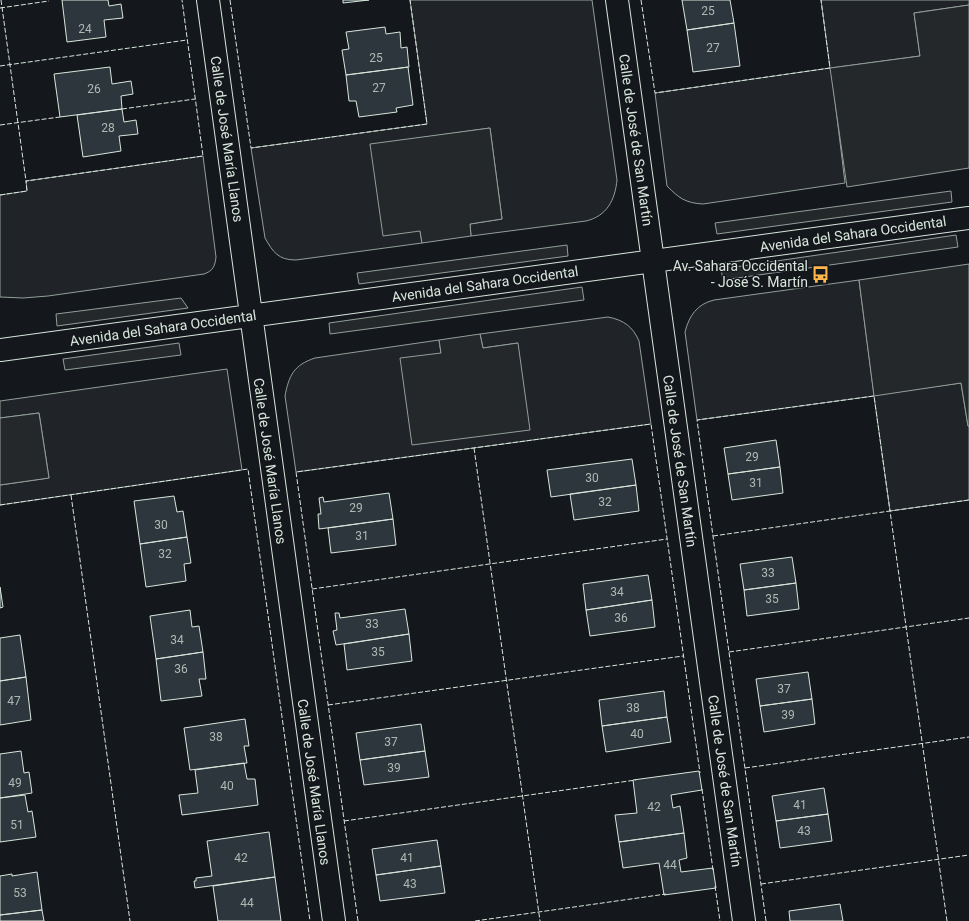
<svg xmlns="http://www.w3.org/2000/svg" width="969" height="921" font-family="Roboto,sans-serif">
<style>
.green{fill:#202428;stroke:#939e99}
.parking{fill:#24282b;stroke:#939e99}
.building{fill:#2c363c;stroke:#d8e6dc}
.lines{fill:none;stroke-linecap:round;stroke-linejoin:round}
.street-casing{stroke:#d8e6dc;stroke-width:24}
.street{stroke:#14181c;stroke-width:22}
.fence{stroke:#d8e6dc;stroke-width:1;stroke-dasharray:5 2;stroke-linecap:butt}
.labels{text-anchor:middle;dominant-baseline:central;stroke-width:3;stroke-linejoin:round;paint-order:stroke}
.number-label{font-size:12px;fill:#adbab4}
.street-label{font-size:14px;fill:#d8e6dc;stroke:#14181c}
.poi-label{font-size:14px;fill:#d8e6dc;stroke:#14181c;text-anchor:end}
</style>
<rect width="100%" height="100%" fill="#14181c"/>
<!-- green -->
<path class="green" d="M410,0h182l25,180c-2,20 -10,36 -31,41l-115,15 -1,-12 32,-5 -12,-91 -120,17 50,86 2,12 -126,17c-18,0 -23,-8 -31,-22l-14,-90 176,-24z
M821,0h148v5l-55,8 6,43 -89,12 14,115 -142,21c-18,-1 -24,-6 -36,-18l-12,-93 175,-25z
M203,156l13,101c-1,9 -3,14 -12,17l-156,22 -25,2 -23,-1v-102l27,-4 -1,-10z
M859,280l15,115 87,-12 7,43h1v74l-79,11 -16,-115 -177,24 -12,-88c4,-16 12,-28 29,-32z
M608,317c16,3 25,10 31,24l12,83 -355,48 -11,-76c4,-21 9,-31 30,-38l124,-18 2,13 -29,91 106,-101 -35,5 -3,-14z
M227,369l15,101 -242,35v-20l49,-7 -10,-65 -39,5v-17z"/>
<!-- parking -->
<path class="parking" d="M969,5v163l-122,19 -17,-119 90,-12 -6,-43z
M490,128l12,91 -32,5 1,12 -49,7 -2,-12 -37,5 -13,-92z
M951,191l1,11 -235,32 -2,-11z
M956,235l2,12 -235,33 -2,-11z
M567,245l1,11 -209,28 -2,-11z
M969,264v162h-1l-7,-43 -87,13 -15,-116z
M582,287l2,13 -254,34 -1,-11z
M181,298l7,10 -131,18 -1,-12z
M480,334l3,14 35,-5 12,87 -118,15 -12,-87 41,-5 -2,-13z
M179,343l2,12 -116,15 -2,-11z
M39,413l10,65 -49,7v-67z"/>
<!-- building -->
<path class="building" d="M62,0h46l1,6 12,-2 2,14 -19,2 2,17 -39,5z
M343,0h26l-26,3z
M682,0h48l4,23 -47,7z
M734,23l6,43 -47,6 -6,-42z
M385,27l1,7 14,-2 1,16 6,-1 2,20 -63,8 -4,-25 7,-1 -3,-17z
M110,67l2,17 19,-3 2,13 -12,2 1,13 -62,8 -6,-43z
M408,67l5,38 -17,3 1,4 -38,5 -3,-16h-7l-3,-26z
M122,109l2,13 12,-2 2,14 -19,2 2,15 -38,6 -6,-42z
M776,440l4,27 -52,7 -4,-26z
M632,459l4,26 -85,12 -4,-27z
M780,467l3,26 -51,7 -4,-26z
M636,485l3,26 -65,9 -4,-26z
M389,493l4,26 -74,10 -1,-15h3l-2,-16 4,-1 1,5z
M174,496l3,16 6,-1 4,26 -47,7 -6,-43z
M393,519l3,26 -65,8 -3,-25z
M187,537l4,26 -7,1 2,17 -40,6 -6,-43z
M792,557l4,26 -52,7 -4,-26z
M648,575l4,25 -66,10 -3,-26z
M796,583l3,26 -52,7 -3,-26z
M0,587l3,20 -3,1z
M652,600l3,27 -65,9 -4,-26z
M405,609l4,25 -73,11 -3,-14 4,-1 -2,-17h4l1,5z
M190,610l2,17 7,-1 4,26 -47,7 -6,-43z
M409,634l3,27 -65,9 -3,-26z
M20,635l6,42 -26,4v-43z
M203,652l3,27h-7l3,17 -41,5 -5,-42z
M808,672l4,27 -52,7 -4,-27z
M26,677l5,43 -31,5v-44z
M664,691l3,26 -65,9 -3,-26z
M812,699l3,25 -51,8 -4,-26z
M667,717l4,25 -65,10 -4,-26z
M245,719l4,27h-5l3,17 -57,7 -6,-42z
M421,724l4,27 -65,9 -4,-27z
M21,751l3,22 5,-1 3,21 -32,5v-44z
M425,751l4,26 -65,8 -4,-25z
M244,763l3,16h8l3,26 -76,10 -3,-20 19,-2 -3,-23z
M699,771l3,19 -31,5 2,13 7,-2 4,27 -65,9 -4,-27 22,-2 -4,-33z
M824,788l4,26 -52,7 -4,-25z
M25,795l3,17 4,-1 4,26 -36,5v-44z
M828,814l4,27 -52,7 -4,-27z
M269,832l6,45 -80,11 -1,-7h2v-3l16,-2 -5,-35z
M684,833l3,25 -8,2 2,12 32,-4 3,20 -52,7 -5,-32 -36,5 -4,-26z
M437,840l4,26 -65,9 -4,-26z
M441,866l4,27 -65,8 -4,-26z
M37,872l5,38 -42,5v-39l12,-2v2z
M275,877l6,44h-63l-5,-35z
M840,904l3,17h-53l-1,-10z
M42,910l2,11h-44v-6z"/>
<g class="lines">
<defs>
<path id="street" d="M208,0l126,921
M617,0l127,921
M0,350l969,-132"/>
</defs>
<!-- street casing -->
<use href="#street" class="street-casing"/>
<!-- street -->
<use href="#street" class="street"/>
<!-- fence -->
<path class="fence" d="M1,0l25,181
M230,0l21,148 176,-24 -17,-124
M641,0l14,93 175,-25 -9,-68
M0,8l49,-7
M0,66l187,-26
M122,109l73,-10
M0,125l60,-8
M0,195l27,-4 -1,-10 177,-25 -21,-156
M474,448l66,473
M71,495l59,426
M0,505l248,-36 62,452
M713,536l177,-25 57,410
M312,589l355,-50
M729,652l240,-34
M328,705l355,-49
M745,768l224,-31
M702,789l11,81
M344,821l292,-41
M761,884l208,-29
M715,886l5,35
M358,921l-62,-449 355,-48 49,349
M475,921l191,-27
M766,921l-69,-501 177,-24 16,115 79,-11"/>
</g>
<!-- icons -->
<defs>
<symbol id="bus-bare" viewBox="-9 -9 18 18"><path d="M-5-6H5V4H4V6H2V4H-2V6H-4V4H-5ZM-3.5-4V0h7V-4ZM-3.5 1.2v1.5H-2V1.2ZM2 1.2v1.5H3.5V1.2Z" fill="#ffb74d" stroke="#14181c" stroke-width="2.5" paint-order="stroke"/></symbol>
</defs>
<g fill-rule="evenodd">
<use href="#bus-bare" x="808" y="262" width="25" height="25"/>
</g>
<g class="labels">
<!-- number labels -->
<g class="number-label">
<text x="708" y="11">25</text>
<text x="85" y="29">24</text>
<text x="713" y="48">27</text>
<text x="376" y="58">25</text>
<text x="379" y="88">27</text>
<text x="94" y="89">26</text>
<text x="108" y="128">28</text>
<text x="752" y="457">29</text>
<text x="592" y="478">30</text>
<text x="756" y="483">31</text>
<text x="605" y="502">32</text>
<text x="356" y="508">29</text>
<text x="161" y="525">30</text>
<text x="362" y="536">31</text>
<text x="165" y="554">32</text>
<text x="768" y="573">33</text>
<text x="617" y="592">34</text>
<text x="772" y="599">35</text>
<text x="621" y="618">36</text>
<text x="372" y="624">33</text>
<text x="177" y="640">34</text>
<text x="378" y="652">35</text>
<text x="181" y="669">36</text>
<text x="784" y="689">37</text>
<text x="14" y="701">47</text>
<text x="633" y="708">38</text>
<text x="788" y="715">39</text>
<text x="637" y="734">40</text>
<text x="216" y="737">38</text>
<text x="391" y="742">37</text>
<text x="394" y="768">39</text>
<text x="15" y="783">49</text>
<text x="227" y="786">40</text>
<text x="800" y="805">41</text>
<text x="654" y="807">42</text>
<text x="17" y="825">51</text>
<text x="804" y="831">43</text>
<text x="241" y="858">42</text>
<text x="407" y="858">41</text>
<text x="670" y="865">44</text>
<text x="410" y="884">43</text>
<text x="20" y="893">53</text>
<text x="247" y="903">44</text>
</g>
<!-- street labels -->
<g class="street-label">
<text transform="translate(227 139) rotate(82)">Calle de José María Llanos</text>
<text transform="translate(636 140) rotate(82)">Calle de José de San Martín</text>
<text transform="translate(853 234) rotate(-8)">Avenida del Sahara Occidental</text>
<text transform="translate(485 284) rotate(-8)">Avenida del Sahara Occidental</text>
<text transform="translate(163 328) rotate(-8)">Avenida del Sahara Occidental</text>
<text transform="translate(270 461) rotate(82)">Calle de José María Llanos</text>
<text transform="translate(680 461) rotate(82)">Calle de José de San Martín</text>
<text transform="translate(725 781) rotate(82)">Calle de José de San Martín</text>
<text transform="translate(314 782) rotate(82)">Calle de José María Llanos</text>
</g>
<!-- poi labels -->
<g class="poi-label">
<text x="808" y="266">Av. Sahara Occidental<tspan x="808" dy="16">- José S. Martín</tspan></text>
</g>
</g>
</svg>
